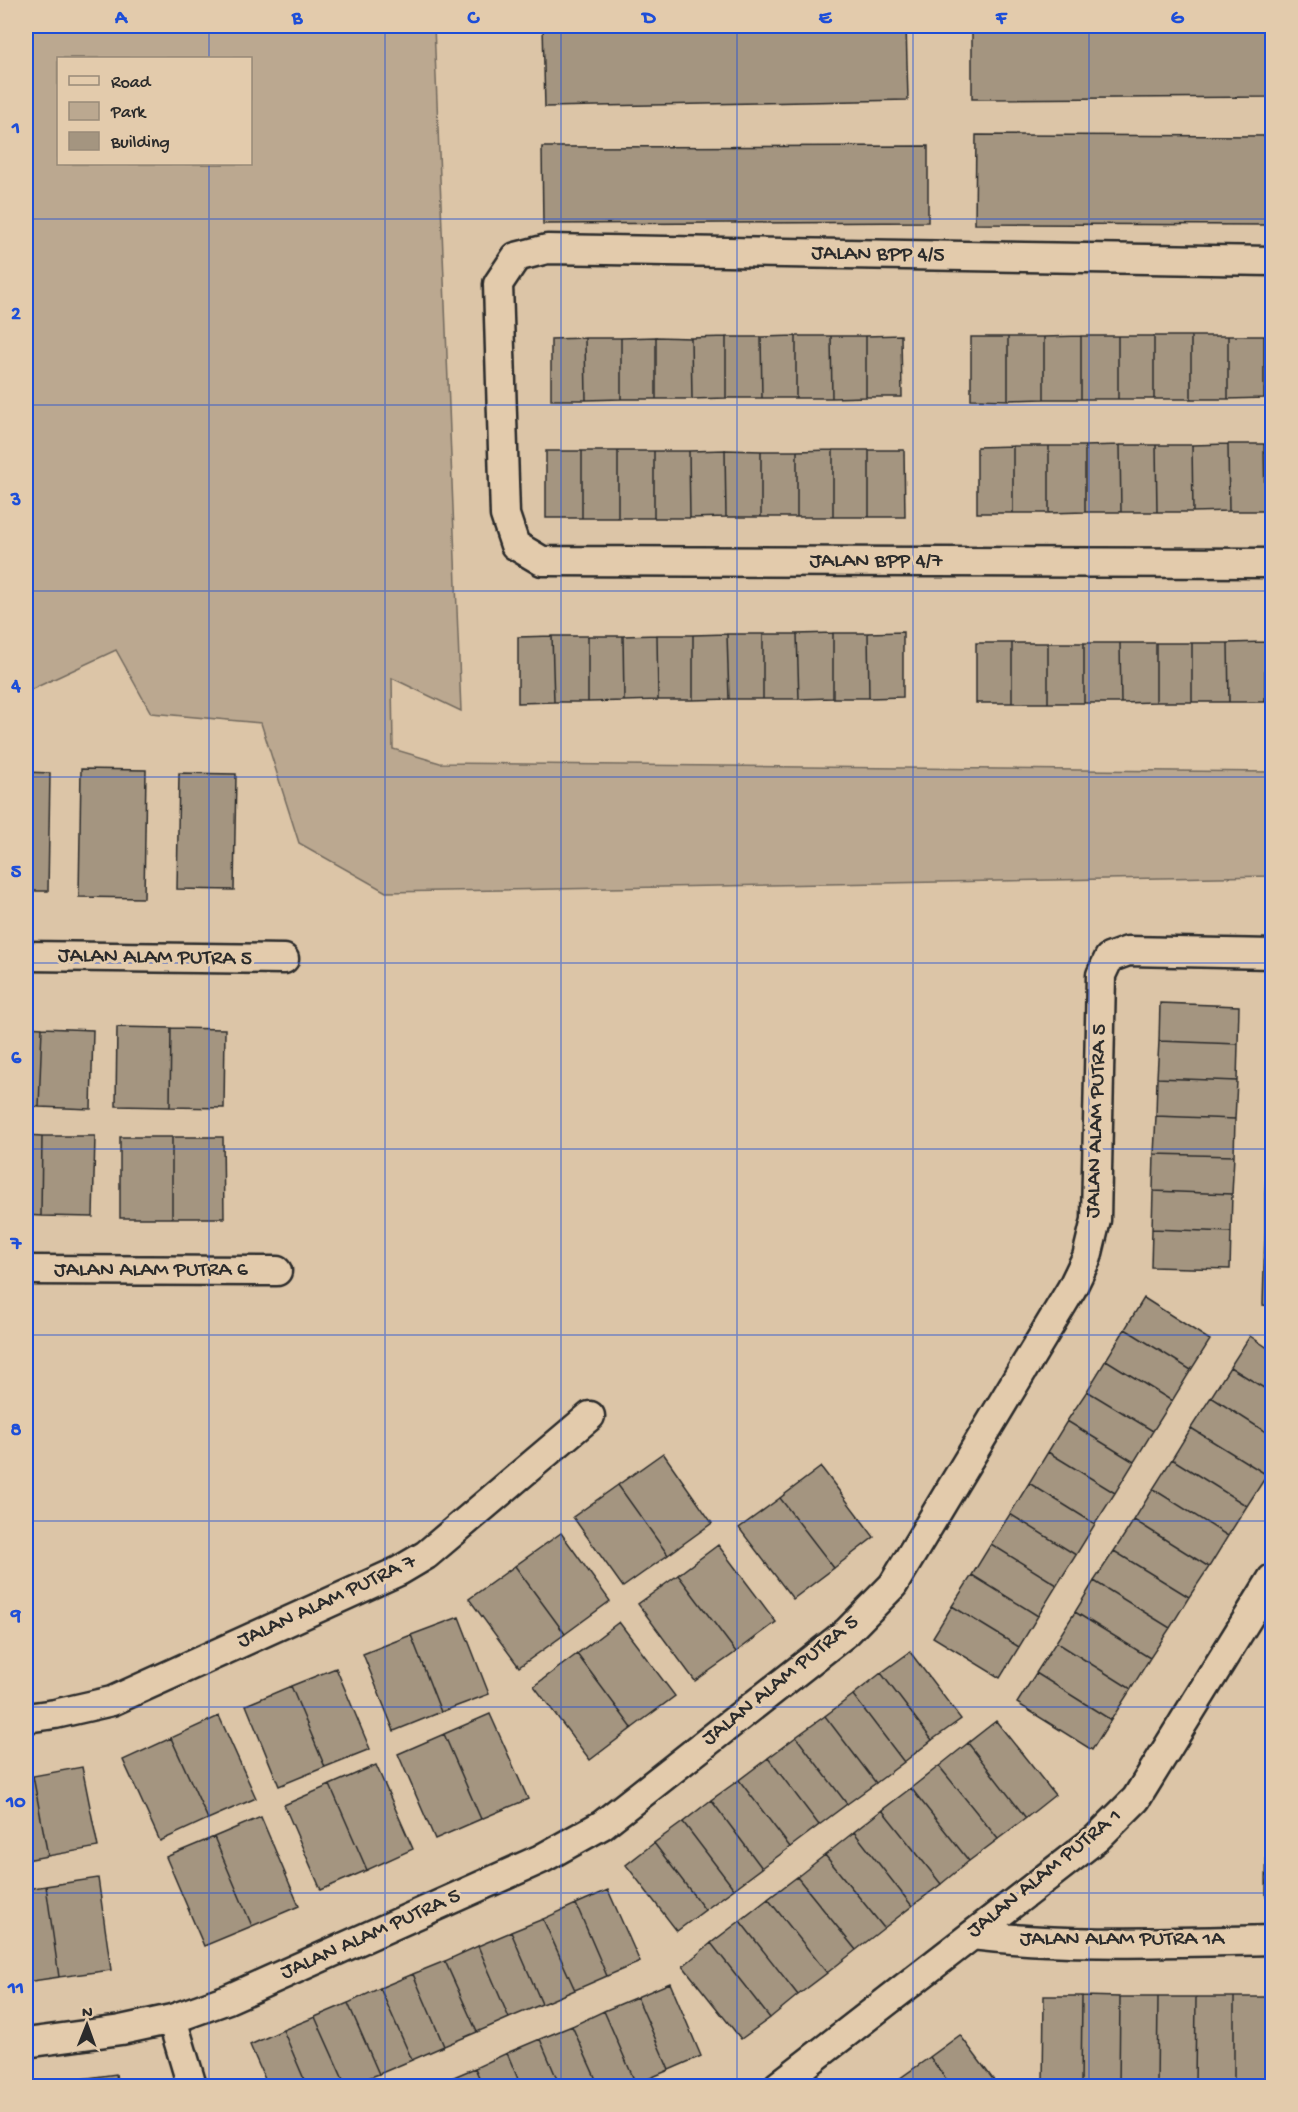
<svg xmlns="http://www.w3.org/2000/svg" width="1298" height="2112" font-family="'Gochi Hand',sans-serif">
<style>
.green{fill:#bba890;stroke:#736a5e;stroke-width:1.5;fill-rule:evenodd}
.building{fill:#a49580;stroke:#2b2b2b;stroke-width:1.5}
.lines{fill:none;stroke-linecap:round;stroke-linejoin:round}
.minor-casing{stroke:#2b2b2b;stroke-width:33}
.minor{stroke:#e3cbac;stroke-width:28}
.grid{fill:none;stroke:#1d4ed8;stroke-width:1.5;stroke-opacity:0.55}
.labels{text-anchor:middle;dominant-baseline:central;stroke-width:6;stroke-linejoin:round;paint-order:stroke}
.street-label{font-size:22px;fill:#2b2b2b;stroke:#e3cbac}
.neatline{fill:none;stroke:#1d4ed8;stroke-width:2}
.grid-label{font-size:20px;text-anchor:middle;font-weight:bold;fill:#1d4ed8}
</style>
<rect width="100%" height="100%" fill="#dcc5a7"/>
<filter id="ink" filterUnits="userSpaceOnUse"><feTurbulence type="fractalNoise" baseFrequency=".0167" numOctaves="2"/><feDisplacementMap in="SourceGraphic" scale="12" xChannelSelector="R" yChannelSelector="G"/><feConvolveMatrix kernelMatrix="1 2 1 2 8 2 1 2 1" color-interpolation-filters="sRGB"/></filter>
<g filter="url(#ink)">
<!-- green -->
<path class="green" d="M26,26h408l27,685 -69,-33 1,71 47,14 832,9v104l-886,16 -87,-49 -38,-120 -110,-10 -35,-63 -90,42zM58,58h192v106h-192z"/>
<!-- building -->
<path class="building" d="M543,26h363l2,74 -363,7z
M972,26h300v71l-300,2z
M976,135l296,1v89l-297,-1z
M928,146v76l-385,2 -1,-77z
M901,335l1,62h-36v-61z
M796,336h35l1,62h-36z
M796,336v62h-34l-1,-61z
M831,336h35v61l-34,1z
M1081,336h37v63h-37z
M1081,336v63h-37v-62z
M1118,336h36v63h-36z
M1154,336h37v63h-37z
M1191,336h37v63h-37z
M1228,336h36v62l-36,1z
M1264,336h8v62h-8z
M656,337l35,1 1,61h-36z
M656,337v62h-35v-61z
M726,337h35l1,61h-36z
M726,337v61l-34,1 -1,-61z
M971,337h37v63l-37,-1z
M1008,337h36v62l-36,1z
M585,338l1,62h-35v-61z
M585,338h36v61l-35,1z
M1228,444h36l1,67h-36z
M1228,444l1,67 -36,1 -1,-67z
M1264,444h8v67h-7z
M1120,445h36l1,67h-36z
M1120,445l1,67h-36v-66z
M1156,445h36l1,67h-36z
M1013,446v67h-36v-66z
M1013,446h36v67h-36z
M1049,446h36v66l-36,1z
M725,450l36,1v66h-35z
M725,450l1,67 -36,1 -1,-67z
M833,450h36v67h-36z
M833,450v67h-36v-66z
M869,450h35l1,67h-36z
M546,451h36v67h-36z
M582,451h36v67h-36z
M618,451h36v67h-36z
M654,451h35l1,67h-36z
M761,451h36v66h-36z
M903,632v65l-34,1 -1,-65z
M833,633h35l1,65h-36z
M833,633v65l-34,1 -2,-65z
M727,634h36v65h-34z
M727,634l2,65 -36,1v-65z
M763,634h34l2,65h-36z
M657,635h36v65h-35z
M657,635l1,65 -34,1 -1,-65z
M552,636l2,66 -36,1v-66z
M552,636h36v66h-34z
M588,636h35l1,65 -36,1z
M1265,642h7v60h-7z
M1265,642v60h-36l-1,-59z
M976,643h36v60h-36z
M1012,643h36v60h-36z
M1048,643h36v60h-36z
M1084,643h36l1,60h-37z
M1120,643h36v59l-35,1z
M1156,643h36v59h-36z
M1192,643h36l1,59h-37z
M81,769l65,1 -2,128 -65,-1z
M26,772l24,1 -2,118h-22z
M179,773l57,1 -2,116 -57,-1z
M1160,1003l79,3 -1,38 -79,-3z
M1270,1008h2v38h-3z
M26,1027l16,1 -3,79 -13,-1z
M117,1027l54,1 -1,79 -54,-1z
M42,1028l51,2 -2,79 -52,-2z
M171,1028l54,1 -1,79 -54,-1z
M1159,1041l79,3 -1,37 -80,-3z
M1269,1046h3v37h-4z
M1157,1078l80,3 -2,38 -79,-3z
M1268,1083h4v37h-5z
M1156,1116l79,3 -1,37 -80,-2z
M1267,1120h5v37h-5z
M26,1135l16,1 -1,80 -15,-1z
M42,1136h53l-2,81 -52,-1z
M120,1137h52v81h-52z
M172,1137h51l1,81h-52z
M1154,1154l80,2 -2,38 -79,-3z
M1267,1157h5v37h-7z
M1153,1191l79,3 -1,38 -79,-3z
M1265,1194h7v37h-7z
M1152,1229l79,3 -1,37 -79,-2z
M1265,1231h7v37h-8z
M1264,1268h8v38l-9,-1z
M1144,1298l66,42 -19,30 -66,-41z
M1125,1329l66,41 -19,31 -66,-41z
M1250,1336l22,15v42l-42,-26z
M1106,1360l66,41 -19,30 -66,-40z
M1230,1367l42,26v43l-61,-39z
M1087,1391l66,40 -19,31 -67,-41z
M1211,1397l61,39v30l-5,9 -76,-47z
M1067,1421l67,41 -19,31 -67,-41z
M1191,1428l76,47 -20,31 -75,-47z
M1048,1452l67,41 -20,31 -66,-41z
M663,1453l49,70 -44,32 -50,-70z
M1172,1459l75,47 -19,30 -75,-47z
M821,1467l53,70 -40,31 -54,-70z
M1029,1483l66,41 -19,31 -66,-41z
M618,1485l50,70 -45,32 -50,-70z
M1153,1489l75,47 -19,31 -75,-47z
M780,1498l54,70 -41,31 -54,-71z
M1010,1514l66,41 -19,30 -66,-41z
M1134,1520l75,47 -20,30 -75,-46z
M561,1533l49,68 -45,33 -50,-68z
M991,1544l66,41 -19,31 -66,-41z
M718,1545l58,77 -40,30 -58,-77z
M1114,1551l75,46 -19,31 -76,-47z
M515,1566l50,68 -46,33 -50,-68z
M678,1575l58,77 -41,29 -57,-77z
M972,1575l66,41 -19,31 -67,-41z
M1094,1581l76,47 -20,30 -75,-46z
M952,1606l67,41 -19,31 -67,-41z
M1075,1612l75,46 -19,31 -75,-47z
M459,1617l30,77 -48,18 -30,-77z
M619,1622l56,74 -43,32 -55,-74z
M411,1635l30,77 -47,19 -31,-77z
M1056,1642l75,47 -20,31 -75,-47z
M910,1652l51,67 -29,21 -51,-67z
M577,1654l55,74 -42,32 -56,-74z
M336,1668l34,81 -45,18 -34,-81z
M881,1673l51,67 -28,22 -51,-67z
M1036,1673l75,47 -19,30 -75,-47z
M291,1686l34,81 -46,19 -33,-81z
M853,1695l51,67 -28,21 -51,-67z
M490,1714l38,85 -47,20 -37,-85z
M219,1716l37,82 -48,21 -37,-81z
M825,1716l51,67 -29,21 -51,-67z
M996,1721l59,74 -29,23 -58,-75z
M444,1734l37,85 -46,20 -37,-85z
M796,1737l51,67 -28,21 -51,-67z
M171,1738l37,81 -48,22 -37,-81z
M968,1743l58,75 -28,21 -59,-73z
M768,1758l51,67 -29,22 -51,-67z
M376,1765l37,84 -46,21 -37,-85z
M939,1766l59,73 -29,22 -58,-73z
M82,1767l16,80 -50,9 -15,-80z
M33,1776l15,80 -22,4v-83z
M739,1780l51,67 -28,21 -51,-68z
M330,1785l37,85 -46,20 -37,-85z
M911,1788l58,73 -28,23 -59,-74z
M1267,1794h5v103h-6z
M711,1800l51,68 -28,21 -51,-67z
M882,1810l59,74 -29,22 -58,-74z
M261,1817l38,89 -47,20 -38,-89z
M683,1822l51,67 -29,21 -51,-67z
M854,1832l58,74 -28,22 -59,-73z
M214,1837l38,89 -48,20 -38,-89z
M654,1843l51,67 -28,21 -51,-66z
M825,1855l59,73 -28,22 -59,-73z
M797,1877l59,73 -29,23 -59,-74z
M98,1878l13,92 -52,7 -13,-91z
M46,1886l13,91 -33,5v-93z
M608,1890l32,72 -33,14 -31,-72z
M768,1899l59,74 -29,22 -58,-74z
M576,1904l31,72 -32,14 -32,-71z
M543,1919l32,71 -33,14 -31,-72z
M740,1921l58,74 -28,23 -59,-75z
M511,1932l31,72 -33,14 -31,-72z
M711,1943l59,75 -29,21 -58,-73z
M478,1946l31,72 -32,14 -32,-71z
M445,1961l32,71 -33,14 -31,-72z
M413,1974l31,72 -32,14 -32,-72z
M670,1983l31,73 -32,14 -32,-73z
M380,1988l32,72 -33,14 -31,-71z
M1044,1996h38l-1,90h-38z
M1082,1996l38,1 -1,89h-38z
M637,1997l32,73 -33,14 -32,-73z
M1120,1997h38l-1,89h-38z
M1158,1997h38l-1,89h-38z
M1196,1997h38v89h-39z
M1234,1997h38v89h-38z
M348,2003l31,71 -33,12 -31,-69z
M604,2011l32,73 -6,2h-31l-27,-60z
M315,2017l31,69h-39l-24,-56z
M572,2026l27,60h-39l-20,-47z
M283,2030l24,56h-39l-18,-41z
M960,2035l38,51h-47l-21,-29z
M540,2039l20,47h-39l-14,-33z
M507,2053l14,33h-38l-8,-18z
M930,2057l21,29h-47l-5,-7z
M475,2068l8,18h-39l-2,-4z
M116,2074l2,12h-36l-1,-7z
M81,2079l1,7h-35l-1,-2z
M899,2079l5,7h-15z"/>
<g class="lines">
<defs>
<path id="minor" d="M1272,261l-725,-12 -31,8 -18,27 7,231 10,30 27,16 730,2
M26,956l258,3
M26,1270l251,1
M26,1718l29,-4 57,-13 287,-130 27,-16 164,-139
M972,1935c99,12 200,7 300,5
M172,2019l20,67
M26,2043l95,-13 51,-11 56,-20 313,-140 61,-34 245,-193 46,-47 179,-297 15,-31 9,-37 5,-245 8,-17 19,-7 144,3
M778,2086l319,-248 39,-39 136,-220"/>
</defs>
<!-- minor casing -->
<use href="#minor" class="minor-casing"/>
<!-- minor -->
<use href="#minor" class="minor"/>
</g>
</g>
<!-- grid -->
<path class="grid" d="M209,26v32M385,26v2060M561,26v2060M737,26v2060M913,26v2060M1089,26v2060M209,164v1922M26,219h1246M26,405h1246M26,591h1246M26,777h1246M26,963h1246M26,1149h1246M26,1335h1246M26,1521h1246M26,1707h1246M26,1893h1246"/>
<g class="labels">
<!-- street labels -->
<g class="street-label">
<text transform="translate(878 255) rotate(1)">JALAN BPP 4/5</text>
<text x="876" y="562">JALAN BPP 4/7</text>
<text transform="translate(155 958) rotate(1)">JALAN ALAM PUTRA 5</text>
<text transform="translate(1097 1121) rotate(-88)">JALAN ALAM PUTRA 5</text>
<text x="151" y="1271">JALAN ALAM PUTRA 6</text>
<text transform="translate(327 1602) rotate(-25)">JALAN ALAM PUTRA 7</text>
<text transform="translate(781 1681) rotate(-39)">JALAN ALAM PUTRA 5</text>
<text transform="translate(1045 1874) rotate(-39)">JALAN ALAM PUTRA 1</text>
<text transform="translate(371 1935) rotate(-24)">JALAN ALAM PUTRA 5</text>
<text x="1122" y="1940">JALAN ALAM PUTRA 1A</text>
</g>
</g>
<!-- margin -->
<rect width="1298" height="2112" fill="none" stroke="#e3cbac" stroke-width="66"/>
<!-- legend -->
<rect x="57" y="57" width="195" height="108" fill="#e3cbac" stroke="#998b78" stroke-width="1.5"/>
<rect x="69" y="76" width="30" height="9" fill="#e3cbac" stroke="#998b78" stroke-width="1.5"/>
<text x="111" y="87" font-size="18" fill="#2b2b2b">Road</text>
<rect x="69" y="102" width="30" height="18" fill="#bba890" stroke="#998b78" stroke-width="1.5"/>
<text x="111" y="117" font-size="18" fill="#2b2b2b">Park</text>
<rect x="69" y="132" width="30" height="18" fill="#a49580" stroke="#998b78" stroke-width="1.5"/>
<text x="111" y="147" font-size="18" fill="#2b2b2b">Building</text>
<!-- north arrow -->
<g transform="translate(87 2025) rotate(1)" stroke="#e3cbac" stroke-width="4.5" paint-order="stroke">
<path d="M0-4.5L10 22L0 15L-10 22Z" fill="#2b2b2b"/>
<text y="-9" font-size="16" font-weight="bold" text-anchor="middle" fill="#2b2b2b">N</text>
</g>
<rect x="33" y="33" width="1232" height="2046" class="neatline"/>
<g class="grid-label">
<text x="121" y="23">A</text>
<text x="297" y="23">B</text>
<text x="473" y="23">C</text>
<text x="649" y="23">D</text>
<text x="825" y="23">E</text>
<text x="1001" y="23">F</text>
<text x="1177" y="23">G</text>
<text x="16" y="133">1</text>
<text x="16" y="319">2</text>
<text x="16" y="505">3</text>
<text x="16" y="691">4</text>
<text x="16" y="877">5</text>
<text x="16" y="1063">6</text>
<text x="16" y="1249">7</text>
<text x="16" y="1435">8</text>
<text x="16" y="1621">9</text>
<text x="16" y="1807">10</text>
<text x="16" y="1993">11</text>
</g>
</svg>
